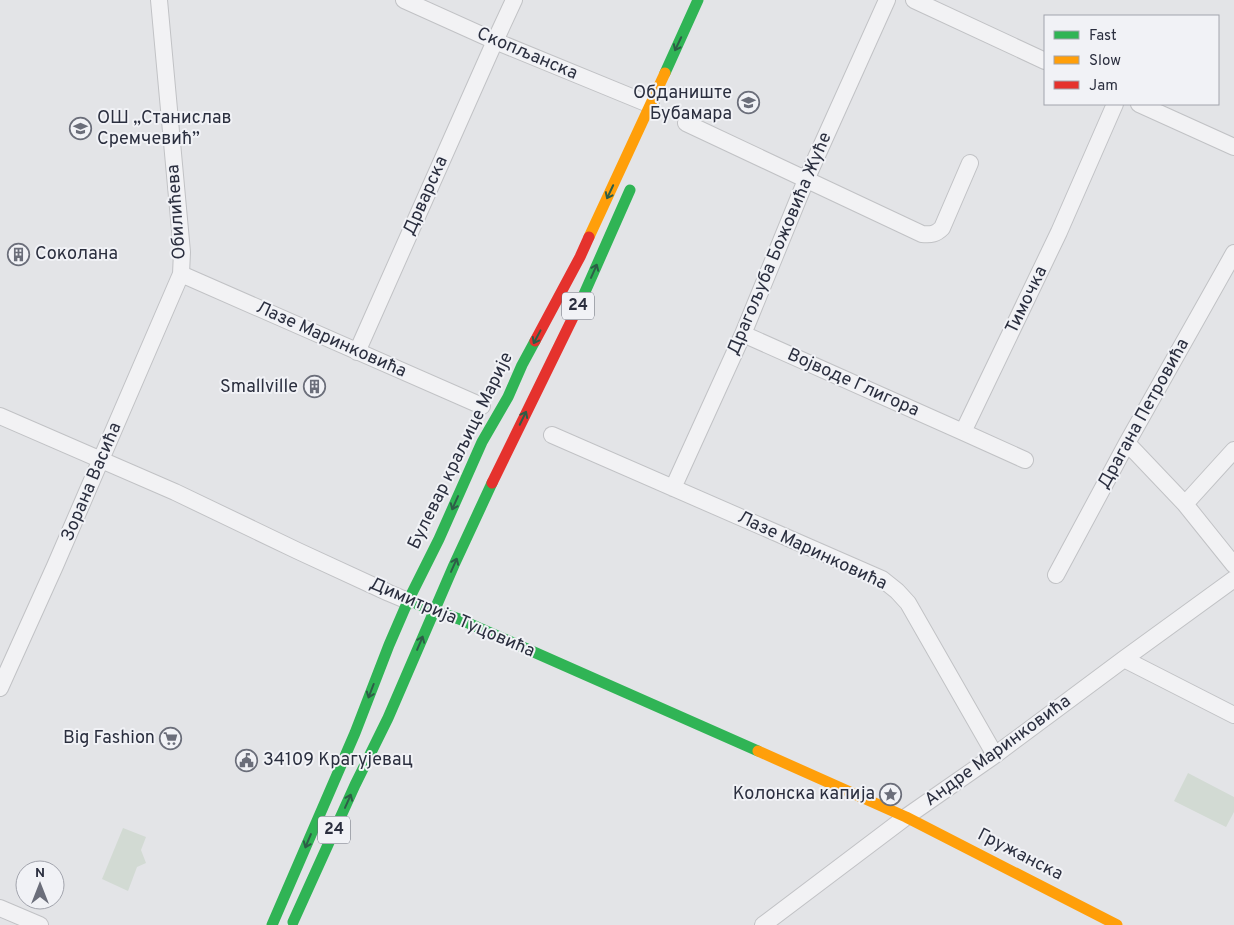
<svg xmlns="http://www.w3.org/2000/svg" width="1234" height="925" font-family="Overpass,sans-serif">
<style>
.green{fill:#d2dad3}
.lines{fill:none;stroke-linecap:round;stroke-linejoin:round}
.street-casing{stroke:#c1c2c5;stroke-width:18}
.street{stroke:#f2f2f4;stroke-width:16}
.fast{stroke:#30b455;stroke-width:11}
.slow{stroke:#ff9f0a;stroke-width:11}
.jam{stroke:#e5322d;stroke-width:11}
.oneway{stroke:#2d5e47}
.labels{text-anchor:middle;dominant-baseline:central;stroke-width:4;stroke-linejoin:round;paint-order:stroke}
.shield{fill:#f1f2f6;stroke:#666a76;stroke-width:1}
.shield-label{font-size:16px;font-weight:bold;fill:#2b2f3f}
.street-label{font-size:18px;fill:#2b2f3f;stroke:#f1f2f6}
.poi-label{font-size:18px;fill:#2b2f3f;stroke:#f1f2f6;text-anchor:end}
</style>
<rect width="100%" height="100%" fill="#e3e4e7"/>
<!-- green -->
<path class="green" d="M1188,773l46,24v15l-8,15 -52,-26z
M123,828l23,9 -5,13 5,13 -9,4 -9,24 -26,-12z"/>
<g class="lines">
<defs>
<path id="street" d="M404,0l91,41 156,64
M914,0l131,61
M1139,104l95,43
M686,123l236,111c9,1 14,0 20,-6l28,-65
M181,274l301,132
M743,334l220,98
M357,352l138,-311 19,-41
M0,416l175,76 123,59 91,42 19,8
M552,435l330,144 15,12 11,12 87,152
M1127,443l58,61 49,61
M1025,460l-62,-28 96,-200 56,-128
M673,488l70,-154 63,-154 81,-180
M1185,504l49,-54
M1056,575l71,-132 107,-190
M1124,659l110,56
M0,688l55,-122 126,-292 1,-22 -23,-252
M0,908l40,17
M763,925l143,-108 89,-62 129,-96 110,-80"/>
</defs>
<!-- street casing -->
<use href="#street" class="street-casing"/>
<!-- street -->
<use href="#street" class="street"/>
<!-- fast -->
<path class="fast" d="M665,73l33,-73
M581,301l49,-111
M417,604l42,15 299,132
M293,922l62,-137 33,-67 66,-153 38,-82
M272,925l83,-192 34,-88 19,-44 31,-62 43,-97 26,-45 14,-32 13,-24"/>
<!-- slow -->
<path class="slow" d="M589,237l76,-164
M758,751l148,66 211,108"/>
<!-- jam -->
<path class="jam" d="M535,341l45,-84 9,-20
M492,483l89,-182"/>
</g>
<!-- one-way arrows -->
<defs><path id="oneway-shaft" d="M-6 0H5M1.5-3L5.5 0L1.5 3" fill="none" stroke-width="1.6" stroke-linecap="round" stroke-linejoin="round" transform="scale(1.25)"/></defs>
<g class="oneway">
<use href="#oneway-shaft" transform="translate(678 44) rotate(115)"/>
<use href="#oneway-shaft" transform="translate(610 192) rotate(115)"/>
<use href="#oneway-shaft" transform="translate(594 271) rotate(-66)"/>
<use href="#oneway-shaft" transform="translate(537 337) rotate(118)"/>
<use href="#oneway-shaft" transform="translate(523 418) rotate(-64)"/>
<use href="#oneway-shaft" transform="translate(455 503) rotate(114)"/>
<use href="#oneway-shaft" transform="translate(454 565) rotate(-66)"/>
<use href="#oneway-shaft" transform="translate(420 643) rotate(-67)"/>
<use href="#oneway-shaft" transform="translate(371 691) rotate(111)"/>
<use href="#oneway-shaft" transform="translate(348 801) rotate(-66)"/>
<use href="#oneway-shaft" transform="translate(308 841) rotate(113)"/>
</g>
<!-- icons -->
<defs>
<symbol id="school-ring" viewBox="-11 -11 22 22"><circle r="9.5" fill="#f1f2f6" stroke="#6b6e7a" stroke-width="1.5"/><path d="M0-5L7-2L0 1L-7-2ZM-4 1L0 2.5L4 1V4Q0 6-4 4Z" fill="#6b6e7a"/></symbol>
<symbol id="building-ring" viewBox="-11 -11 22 22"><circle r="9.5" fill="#f1f2f6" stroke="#6b6e7a" stroke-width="1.5"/><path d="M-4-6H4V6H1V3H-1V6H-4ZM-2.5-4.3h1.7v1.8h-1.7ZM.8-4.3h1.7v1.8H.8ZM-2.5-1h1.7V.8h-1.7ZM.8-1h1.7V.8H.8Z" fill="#6b6e7a"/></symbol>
<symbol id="supermarket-ring" viewBox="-11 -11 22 22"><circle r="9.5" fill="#f1f2f6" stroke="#6b6e7a" stroke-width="1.5"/><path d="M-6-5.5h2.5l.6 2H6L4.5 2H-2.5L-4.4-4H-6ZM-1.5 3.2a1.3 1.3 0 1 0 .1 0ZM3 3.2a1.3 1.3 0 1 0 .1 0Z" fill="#6b6e7a"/></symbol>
<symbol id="civic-ring" viewBox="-11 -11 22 22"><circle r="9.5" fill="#f1f2f6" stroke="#6b6e7a" stroke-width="1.5"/><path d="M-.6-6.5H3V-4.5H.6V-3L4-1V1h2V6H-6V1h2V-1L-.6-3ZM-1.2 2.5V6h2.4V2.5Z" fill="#6b6e7a"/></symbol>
<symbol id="sight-ring" viewBox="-11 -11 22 22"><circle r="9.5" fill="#f1f2f6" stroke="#6b6e7a" stroke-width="1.5"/><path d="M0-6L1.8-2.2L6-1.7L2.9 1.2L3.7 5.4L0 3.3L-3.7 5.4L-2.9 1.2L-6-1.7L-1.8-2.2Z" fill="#6b6e7a"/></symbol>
</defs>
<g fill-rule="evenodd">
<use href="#school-ring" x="736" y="90" width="25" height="25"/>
<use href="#school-ring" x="68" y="116" width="25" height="25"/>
<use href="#building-ring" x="6" y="242" width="25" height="25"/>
<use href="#building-ring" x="302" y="374" width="25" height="25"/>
<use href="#supermarket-ring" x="158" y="726" width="25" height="25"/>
<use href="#civic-ring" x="234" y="748" width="25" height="25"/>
<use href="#sight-ring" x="878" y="782" width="25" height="25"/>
</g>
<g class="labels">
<!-- shield labels -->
<g class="shield">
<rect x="562" y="292.5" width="32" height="27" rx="4"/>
<rect x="318" y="816.5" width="32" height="27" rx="4"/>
</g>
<g class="shield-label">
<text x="578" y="306">24</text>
<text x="334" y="830">24</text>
</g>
<!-- street labels -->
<g class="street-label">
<text transform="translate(527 54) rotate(23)">Скопљанска</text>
<text transform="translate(426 196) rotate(-66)">Дрварска</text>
<text transform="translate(177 212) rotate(-94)">Обилићева</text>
<text transform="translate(780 244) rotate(-67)">Драгољуба Божовића Жуће</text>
<text transform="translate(1027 300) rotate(-64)">Тимочка</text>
<text transform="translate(331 340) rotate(24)">Лазе Маринковића</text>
<text transform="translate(853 383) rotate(24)">Војводе Глигора</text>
<text transform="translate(1144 414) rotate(-61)">Драгана Петровића</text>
<text transform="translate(461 451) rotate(-64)">Булевар краљице Марије</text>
<text transform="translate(92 482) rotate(-67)">Зорана Васића</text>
<text transform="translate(812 551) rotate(25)">Лазе Маринковића</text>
<text transform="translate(452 618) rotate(23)">Димитрија Туцовића</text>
<text transform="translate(998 751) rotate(-36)">Андре Маринковића</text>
<text transform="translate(1020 855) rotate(27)">Гружанска</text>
</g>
<!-- poi labels -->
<g class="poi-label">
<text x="732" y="93">Обданиште<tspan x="732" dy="21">Бубамара</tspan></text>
<text x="97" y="118" text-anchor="start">ОШ „Станислав<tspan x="97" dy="21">Сремчевић”</tspan></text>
<text x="35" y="254" text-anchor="start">Соколана</text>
<text x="298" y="387">Smallville</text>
<text x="155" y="738">Big Fashion</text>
<text x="263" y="760" text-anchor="start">34109 Крагујевац</text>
<text x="875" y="794">Колонска капија</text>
</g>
</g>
<!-- legend -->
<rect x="1044" y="15" width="175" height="90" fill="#f1f2f6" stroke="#a2a4ad"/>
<rect x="1054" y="31" width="25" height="8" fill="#30b455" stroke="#a2a4ad"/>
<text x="1089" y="40" font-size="15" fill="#2b2f3f">Fast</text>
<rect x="1054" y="56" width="25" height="8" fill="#ff9f0a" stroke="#a2a4ad"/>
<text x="1089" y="65" font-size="15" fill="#2b2f3f">Slow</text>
<rect x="1054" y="81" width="25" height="8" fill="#e5322d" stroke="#a2a4ad"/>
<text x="1089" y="90" font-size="15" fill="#2b2f3f">Jam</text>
<!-- north arrow -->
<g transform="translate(40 885)"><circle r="24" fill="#f1f2f6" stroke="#a2a4ad"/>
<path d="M0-4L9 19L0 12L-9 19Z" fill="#6b6e7a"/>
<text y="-8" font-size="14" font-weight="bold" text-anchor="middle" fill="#2b2f3f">N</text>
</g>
</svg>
